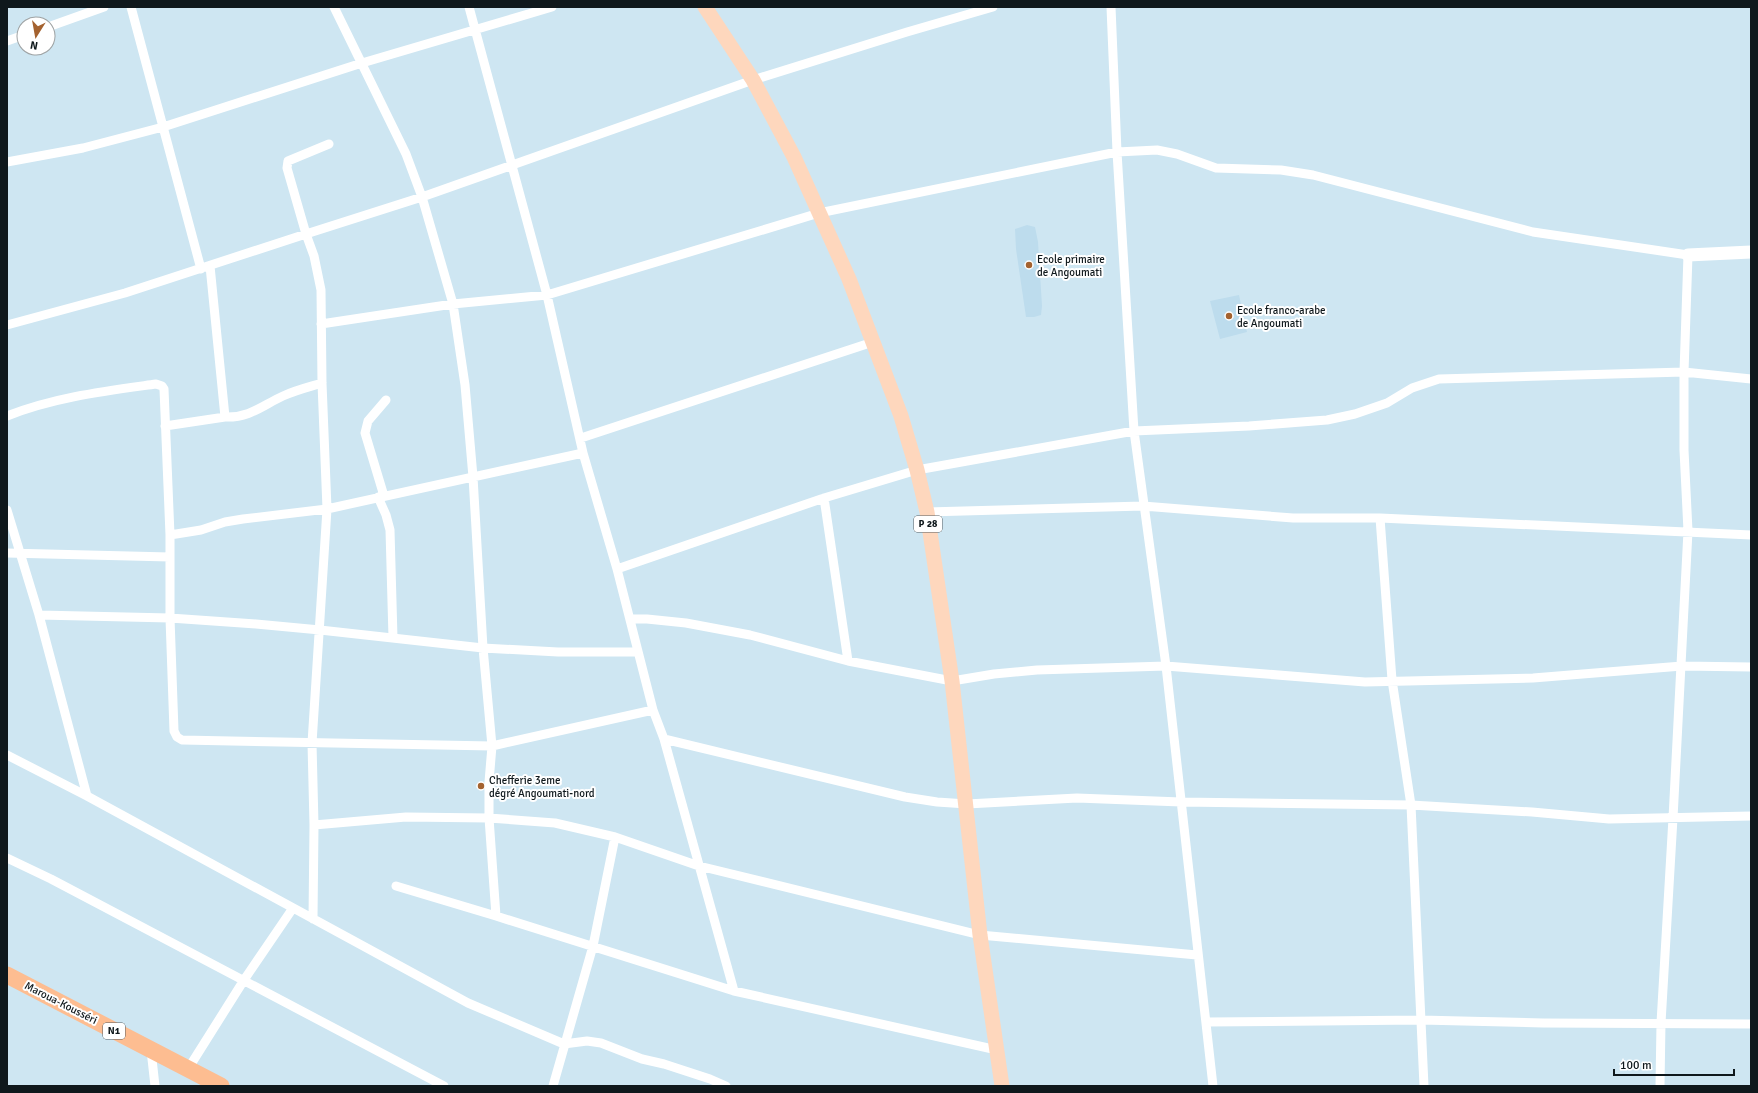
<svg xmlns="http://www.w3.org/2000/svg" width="1758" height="1093" font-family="Signika,sans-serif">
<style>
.built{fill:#bddced}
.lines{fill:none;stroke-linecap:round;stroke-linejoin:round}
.street{stroke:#fff;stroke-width:9}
.secondary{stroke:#fff;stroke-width:13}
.primary{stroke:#fed7bd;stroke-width:15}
.highway{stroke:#fdbd91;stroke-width:17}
.poi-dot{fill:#a4622f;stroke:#fff;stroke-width:1.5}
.labels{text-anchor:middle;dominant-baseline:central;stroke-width:4;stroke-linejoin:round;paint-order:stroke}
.shield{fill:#fff;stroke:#575d60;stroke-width:1}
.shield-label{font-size:10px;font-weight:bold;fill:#0f181c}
.poi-label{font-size:11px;fill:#0f181c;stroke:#fff;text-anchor:start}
.street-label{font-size:11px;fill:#0f181c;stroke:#fff}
</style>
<rect width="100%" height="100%" fill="#cee6f2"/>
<!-- built -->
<path class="built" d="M1027,225l8,2 3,15 4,64 -1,9 -7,2h-8l-10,-68 -1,-20z
M1239,295l8,37 -27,7 -10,-38z"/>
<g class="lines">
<!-- street -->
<path class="street" d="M131,7l70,262
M334,7l72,147 16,43 31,107 12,81 8,92 10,171 9,98 -3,36v36l7,98 238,75 263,59
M469,7l78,288 36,158 34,116 36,141 11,29 70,252
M993,7l-86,25 -154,48 -331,117 -116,37 8,22 7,34 1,93 5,126 -15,234 2,82 92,-8 83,1 66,5 60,14 84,29 281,69 217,20
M1111,7l6,145 17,279 32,235 47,420
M48,27l56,-20
M7,41l17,-6
M7,162l76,-14 80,-21 199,-64 190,-56
M210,266l15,151c25,1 38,-12 58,-21 13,-6 26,-9 39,-13
M321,324l132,-20 94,-9 272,-82 298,-61 40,-2 20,4 39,14 65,2 32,5 220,57 155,23 -4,117v78l4,81 -15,287 -12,205 -1,63
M7,325l118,-32 181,-59 -19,-66 1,-7 41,-17
M7,416c48,-19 99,-25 149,-32l6,2 2,3 6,146
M165,426l60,-9
M581,438l292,-96
M583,453l-256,56 -84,10 -18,3 -24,8 -31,5v83l4,113 3,6 5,3 310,6 161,-36
M384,496l-19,-63 3,-12 18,-21
M378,497l8,18 4,15 3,108
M824,498l24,163
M7,510l32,105 48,181
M927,512l216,-6 150,12h87l371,17
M1380,518l12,162 19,125 13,281
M7,553l163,4
M617,569l207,-71 93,-28 217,-39 115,-5 78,-6 28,-6 32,-11 25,-15 27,-9 245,-7 67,7
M39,615l131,3 86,6 64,6 163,18 75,4h80
M630,619h17l39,4 64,12 98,26 104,20 42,-7 43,-4 129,-4 199,16 168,-4 149,-12 69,1
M664,739l241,58 32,5 30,2 110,-6 104,4 230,3 121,7 77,7 142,-3
M7,755l80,41 381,207 96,41 23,-3 14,2 41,16 22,5 46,15 16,7
M7,858l44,21 393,207
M396,886l100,30
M313,919l1,-94
M1207,1022l214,-2 122,3 208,1
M151,1050l4,36
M188,1069l56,-89 49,-72
M553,1086l40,-140 22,-109"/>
<!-- secondary -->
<path class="secondary" d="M1688,255l63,-3"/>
<!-- primary -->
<path class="primary" d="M705,7l48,73 41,77 55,122 52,137 16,54 10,42 25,169 28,254 22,151"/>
<!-- highway -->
<path class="highway" d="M7,975l214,111"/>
</g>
<!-- markers -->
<g class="poi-dot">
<circle cx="1029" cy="265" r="4"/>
<circle cx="1229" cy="316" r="4"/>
<circle cx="481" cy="786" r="4"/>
</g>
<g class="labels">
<!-- shield labels -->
<g class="shield">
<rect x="914" y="516" width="28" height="16" rx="3"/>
<rect x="103" y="1023" width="22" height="16" rx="3"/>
</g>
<g class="shield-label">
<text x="928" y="524">P 28</text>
<text x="114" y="1031">N1</text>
</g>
<!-- poi labels -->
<g class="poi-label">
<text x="1037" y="259">Ecole primaire<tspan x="1037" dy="13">de Angoumati</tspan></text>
<text x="1237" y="310">Ecole franco-arabe<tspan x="1237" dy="13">de Angoumati</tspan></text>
<text x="489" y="780">Chefferie 3eme<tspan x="489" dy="13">dégré Angoumati-nord</tspan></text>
</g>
<!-- street labels -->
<g class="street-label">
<text transform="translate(61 1003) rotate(27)">Maroua-Kousséri</text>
</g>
</g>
<!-- border -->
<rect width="1758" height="1093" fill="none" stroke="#0f181c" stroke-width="16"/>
<!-- north arrow -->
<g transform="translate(36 36) rotate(191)"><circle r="19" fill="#ffffff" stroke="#9fa3a4"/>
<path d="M0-3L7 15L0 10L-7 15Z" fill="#a4622f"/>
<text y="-6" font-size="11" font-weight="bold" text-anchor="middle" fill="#0f181c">N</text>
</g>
<!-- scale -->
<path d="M1614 1069v6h120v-6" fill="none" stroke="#0f181c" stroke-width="2"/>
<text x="1620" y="1069" font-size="12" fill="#0f181c" stroke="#ffffff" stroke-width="3" paint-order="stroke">100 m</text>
</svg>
